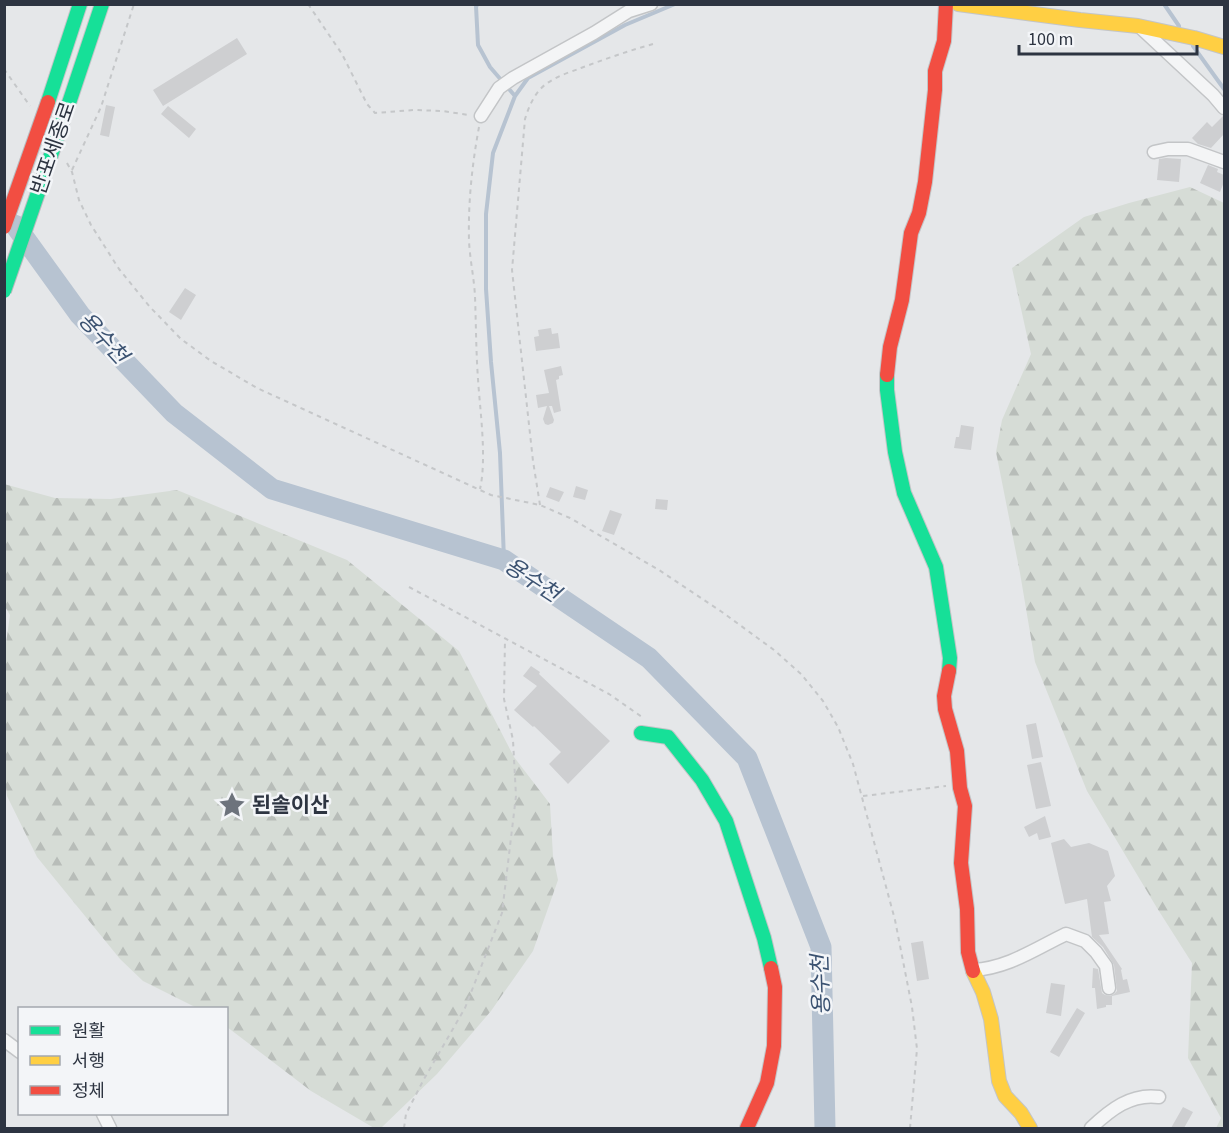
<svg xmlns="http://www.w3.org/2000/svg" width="1229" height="1133" font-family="'Source Sans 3','Noto Sans KR',sans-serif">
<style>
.forest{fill:url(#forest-firs)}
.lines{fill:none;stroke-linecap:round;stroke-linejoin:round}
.stream{stroke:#b7c3d1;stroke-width:4}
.river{stroke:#b7c3d1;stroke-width:21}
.building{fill:#cecfd1}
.street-casing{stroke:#c3c5c7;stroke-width:15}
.fast-casing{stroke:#c3c5c7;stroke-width:16}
.slow-casing{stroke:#c3c5c7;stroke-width:16}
.jam-casing{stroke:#c3c5c7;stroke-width:16}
.path{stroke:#c5c7c9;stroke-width:2;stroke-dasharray:4.5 4.5;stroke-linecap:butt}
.street{stroke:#f4f5f6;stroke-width:12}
.fast{stroke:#16e098;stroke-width:14}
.slow{stroke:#ffcf43;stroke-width:14}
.jam{stroke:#f24e42;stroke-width:14}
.fast-bridge-casing{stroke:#b8babe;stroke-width:16;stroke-linecap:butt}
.jam-bridge-casing{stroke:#b8babe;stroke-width:16;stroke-linecap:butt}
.fast-bridge{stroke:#16e098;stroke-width:14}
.jam-bridge{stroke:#f24e42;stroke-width:14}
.labels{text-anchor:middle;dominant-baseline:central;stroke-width:5;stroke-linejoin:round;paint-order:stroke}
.street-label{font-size:21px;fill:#2d3441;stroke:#f3f5f8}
.poi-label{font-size:21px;font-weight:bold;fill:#2d3441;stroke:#f3f5f8;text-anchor:start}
.water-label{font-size:22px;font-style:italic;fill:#3b5271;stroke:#f3f5f8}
</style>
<defs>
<pattern id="forest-firs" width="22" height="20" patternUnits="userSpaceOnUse" patternTransform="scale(1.5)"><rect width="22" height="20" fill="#d6dcd6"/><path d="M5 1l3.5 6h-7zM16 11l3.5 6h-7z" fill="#b8bdb9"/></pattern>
</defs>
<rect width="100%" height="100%" fill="#e5e7e9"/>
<!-- forest -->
<path class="forest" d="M1190,187l34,16v925h-8l5,-10 -33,-60 4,-95 -35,-55 -70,-117 -52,-129 -15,-89 -24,-121 6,-32 29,-66 -19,-86 72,-51 45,-14z
M4,484l51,14 56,1 66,-9 170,70 112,91 55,106 36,47 3,52 5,24 -25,71 -42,60 -54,63 -56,54h-7l-63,-37 -84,-64 -1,-19h-29l-54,-27 -23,-22 -83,-102 -30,-61 -3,-25v-114l6,-42 -6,-10z"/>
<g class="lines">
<!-- stream -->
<path class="stream" d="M478,4l-2,2 2,39 12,22 25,29 -22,57 -7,61v75l5,73 9,91 4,107
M1164,4l15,22
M1193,46l31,43
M515,96l13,-18 97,-53 50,-21"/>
<!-- river -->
<path class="river" d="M15,225l65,90 94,98 98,76 232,71 145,98 98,100 74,189 4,181"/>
</g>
<!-- building -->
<path class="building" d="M237,38l10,16 -84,52 -10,-16z
M106,105l9,2 -6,30 -9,-2z
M168,106l28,23 -7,9 -28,-24z
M1223,116h1v18l-13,14 -13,-4 -6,-6 15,-16 5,5z
M1166,158l15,1 -2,23 -22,-2 2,-21z
M1208,165l10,4 -1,3 7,3v7l-4,10 -20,-9z
M185,288l11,7 -15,25 -12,-8z
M551,328l1,6 6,-1 2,15 -24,3 -2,-14 5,-1 -1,-6z
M561,366l2,9 -4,1v3l-3,1 5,31 -7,2 -2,-7h-3l5,14 -1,3 -5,2 -3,-1 -2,-5 4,-13 -9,2 -2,-13 13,-2 -5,-23z
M961,425l13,2 -3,23 -17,-2 2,-11h3z
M576,486l12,4 -3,10 -12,-3z
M550,487l14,5 -5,10 -13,-5z
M656,499l12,1 -1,10 -12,-1z
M610,510l12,4 -8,21 -12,-4z
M531,666l9,6 -1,2 71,67 -42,43 -19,-20 12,-12 -27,-26 -1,1 -19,-17 23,-24 -14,-10z
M1036,723l7,34 -11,2 -6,-34z
M1041,762l10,44 -15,3 -9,-44z
M1045,816l6,21 -12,3 -2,-7 -8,4 -5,-10z
M1064,839l7,8 18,-4 19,8 7,25 -8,10 4,15 -7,1 5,32 -10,1 23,34 -1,1 2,10 4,-1 3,13 -18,4v9h-6v2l-9,2 -2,-21h-3l1,-20 5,1 4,24 3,2 5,1 4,-2 3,-3 -3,-26 -11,-18 -11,-10 -5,-38 -22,5 -14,-61z
M923,941l6,38 -12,2 -6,-38z
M1051,983l14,2 -4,31 -15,-3z
M1077,1008l8,5 -26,44 -9,-5z
M1183,1107l10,5 -9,16h-13z"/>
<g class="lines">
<defs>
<path id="street" d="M1141,28l72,67 11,13
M481,116l18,-28 14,-10 81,-45 35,-22 22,-7
M1154,152l14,-3h20l36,13
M973,970c35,-2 62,-21 93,-36l19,7 11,11 10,14 3,22
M4,1040l16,12
M103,1114l7,14
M1091,1128c19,-18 40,-35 68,-31"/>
<path id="fast" d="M48,102l32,-98
M69,103l33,-99
M887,375v15l8,62 9,41 32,74 14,91 -1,13
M641,733l27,4 34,43 24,41 38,117 7,30"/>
<path id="slow" d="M958,4l122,16 58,6 56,12 30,9
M973,971l10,21 8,27 8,62 6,15 16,17 9,15"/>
<path id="jam" d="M887,375l3,-28 12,-47 9,-67 8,-20 6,-31 10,-92v-19l9,-30 2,-37
M949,671l-5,25 1,13 12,42 3,37 5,18 -4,57 6,46 1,43 5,19
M747,1128l20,-45 7,-37 1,-59 -4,-19"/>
</defs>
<!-- street casing -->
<use href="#street" class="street-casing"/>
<!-- fast casing -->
<use href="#fast" class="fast-casing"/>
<!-- slow casing -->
<use href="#slow" class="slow-casing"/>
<!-- jam casing -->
<use href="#jam" class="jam-casing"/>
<!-- path -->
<path class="path" d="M308,4l34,50 25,50 8,9 39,-3 28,1 27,4
M4,69l26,37
M479,127c-7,38 -11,76 -10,114 1,19 5,37 6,55 1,28 1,55 3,83 2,32 9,79 2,110
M67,163l5,9 7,28 12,25 28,44 31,38 31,32 30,22 46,27 234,107 49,10 30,13 89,52 63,42 52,38 27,24 22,27 15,26 15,37 42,156 17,87 5,42 -7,79
M72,170l29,-63 33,-103
M540,505l-7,-44 -21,-191 13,-151c4,-13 10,-27 21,-35 11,-8 24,-12 35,-16 24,-9 47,-17 72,-24
M409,587l200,107 33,23
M863,796l83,-10
M404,1128l2,-14 18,-35 41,-71 37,-95 14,-117 -3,-56 -9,-41 1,-60"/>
<!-- street -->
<use href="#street" class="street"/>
<!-- fast -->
<use href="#fast" class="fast"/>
<!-- slow -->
<use href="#slow" class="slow"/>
<!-- jam -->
<use href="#jam" class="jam"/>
<defs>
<path id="fast-bridge" d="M4,291l65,-188"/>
<path id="jam-bridge" d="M4,227l44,-125"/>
</defs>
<!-- fast-bridge casing -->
<use href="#fast-bridge" class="fast-bridge-casing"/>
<!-- jam-bridge casing -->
<use href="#jam-bridge" class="jam-bridge-casing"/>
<!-- fast-bridge -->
<use href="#fast-bridge" class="fast-bridge"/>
<!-- jam-bridge -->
<use href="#jam-bridge" class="jam-bridge"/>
</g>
<!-- icons -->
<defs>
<symbol id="sight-bare" viewBox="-9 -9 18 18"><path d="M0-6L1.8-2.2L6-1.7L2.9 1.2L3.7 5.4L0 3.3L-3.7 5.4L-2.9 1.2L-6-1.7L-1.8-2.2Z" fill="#6d737c" stroke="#f3f5f8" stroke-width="2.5" paint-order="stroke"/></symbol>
</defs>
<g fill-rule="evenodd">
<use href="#sight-bare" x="213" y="786" width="38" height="38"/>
</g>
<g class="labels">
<!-- street labels -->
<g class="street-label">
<text transform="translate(53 148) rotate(-71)">반포세종로</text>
</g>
<!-- poi labels -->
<g class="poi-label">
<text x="252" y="805">된솔이산</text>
</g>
<!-- water labels -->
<g class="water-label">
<text transform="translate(103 338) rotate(47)">용수천</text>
<text transform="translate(532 580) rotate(33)">용수천</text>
<text transform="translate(821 985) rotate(-92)">용수천</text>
</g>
</g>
<!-- border -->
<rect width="1229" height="1133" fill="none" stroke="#2d3441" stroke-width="12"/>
<!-- legend -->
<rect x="18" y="1007" width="210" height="108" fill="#f3f5f8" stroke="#a4a8af" stroke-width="1.5"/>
<rect x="30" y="1026" width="30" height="9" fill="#16e098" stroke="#a4a8af" stroke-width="1.5"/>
<text x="72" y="1037" font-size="18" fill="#2d3441">원활</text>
<rect x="30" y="1056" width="30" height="9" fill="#ffcf43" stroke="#a4a8af" stroke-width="1.5"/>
<text x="72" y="1067" font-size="18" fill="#2d3441">서행</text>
<rect x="30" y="1086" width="30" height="9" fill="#f24e42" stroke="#a4a8af" stroke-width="1.5"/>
<text x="72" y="1097" font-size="18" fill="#2d3441">정체</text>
<!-- scale -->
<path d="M1019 45v9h178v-9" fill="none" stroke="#2d3441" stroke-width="3"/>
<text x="1028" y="45" font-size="18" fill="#2d3441" stroke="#f3f5f8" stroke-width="4.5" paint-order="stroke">100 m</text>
</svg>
